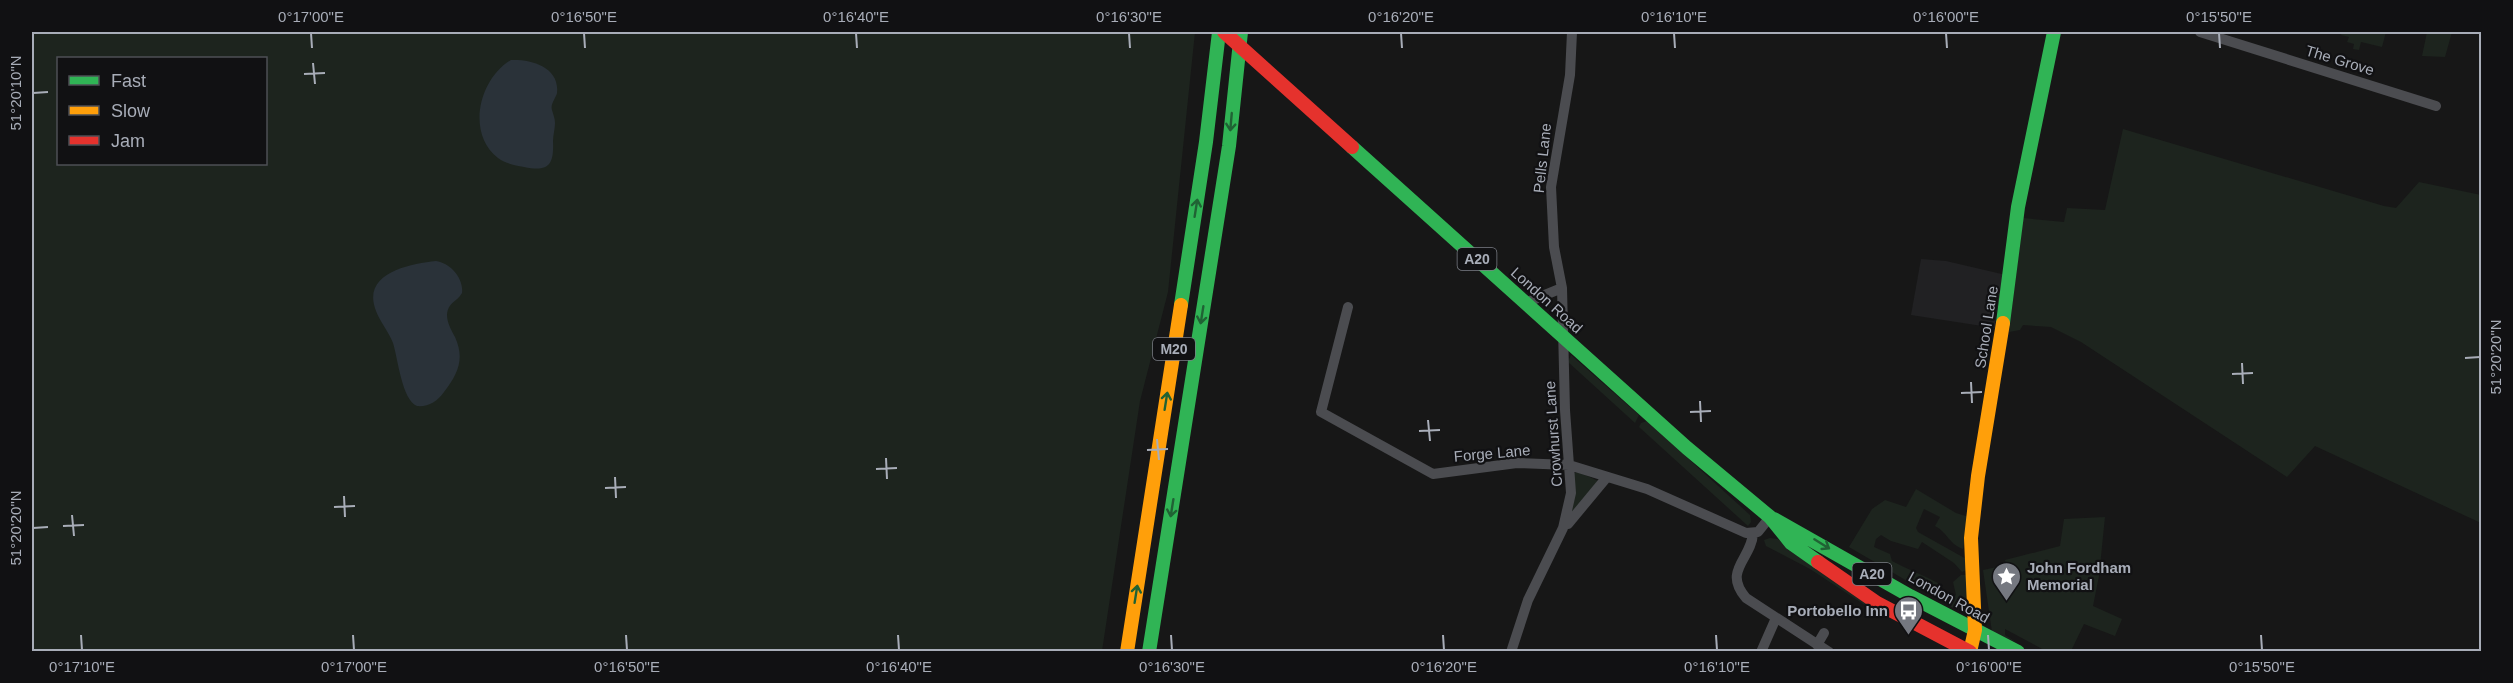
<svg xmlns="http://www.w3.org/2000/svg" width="2513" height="683" font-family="Arial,sans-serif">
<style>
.built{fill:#212123}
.green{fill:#1d241e;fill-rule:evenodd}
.water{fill:#2a3239}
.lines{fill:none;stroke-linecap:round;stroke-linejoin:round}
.street{stroke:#4b4c50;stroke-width:10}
.fast{stroke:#30b455;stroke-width:14}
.slow{stroke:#ff9f0a;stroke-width:14}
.jam{stroke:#e5322d;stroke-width:14}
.oneway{stroke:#206234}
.ticks{fill:none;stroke:#a8adb8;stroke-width:2}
.labels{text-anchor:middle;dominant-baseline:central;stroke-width:4.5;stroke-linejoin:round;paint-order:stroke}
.shield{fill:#111113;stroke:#7b7e86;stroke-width:1.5}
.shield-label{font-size:14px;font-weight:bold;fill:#a8adb8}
.street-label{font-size:15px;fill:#a8adb8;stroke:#111113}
.poi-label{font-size:15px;font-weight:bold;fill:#a8adb8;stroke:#111113;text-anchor:start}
.neatline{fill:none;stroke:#a8adb8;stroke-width:2}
.ticks-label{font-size:15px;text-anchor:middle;fill:#a8adb8}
</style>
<rect width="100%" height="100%" fill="#171717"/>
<!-- built -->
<path class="built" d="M1921,259l25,2 60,14 -10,38 -1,15 -84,-13z"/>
<!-- green -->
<path class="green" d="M32,32h1163l-27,260 -28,109 -38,250h-1070zM58,58h208v106h-208z
M2342,32h44l-4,15 -21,-5 -2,8 -6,-1 1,-5 -7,-2 2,-5 -8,-2z
M2427,32h25l-7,25 -23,-1z
M2123,129l261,77 12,2 23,-26 62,13v328l-166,-77 -28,31 -206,-135 -30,-15 -28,-2 -3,5 -11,2 14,-114 41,4 3,-14 38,2z
M1571,355l68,60 -4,8 -67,-61z
M1647,421l103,94 1,7 -3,4 -109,-99 2,-4z
M1579,472l19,9 -27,32 3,-40z
M1916,489l40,24 13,4 -6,32c-14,-5 -16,-17 -28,-23l5,-9 -16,-8 -8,19 2,4 50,28 -2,10 -4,2 -8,-9 -32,-21 -4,7 -27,-8 -10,-6 -5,4 -2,8 16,7 2,7c15,8 31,14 46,22l4,12 10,4 4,-4 -3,-13 8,-7h7c0,13 2,29 -13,34l-106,-62 23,-38 13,-9 21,7z
M2105,517l-6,59 -6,30 29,13 -7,17 -31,-12 -13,27h-25l-41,-22v6l11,7 -24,-10 -9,-62 23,-5 -1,-5 55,-14 4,-27z
M1770,538l8,1 102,73v3l-70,-46 -44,-23 -2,-6z"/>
<!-- water -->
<path class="water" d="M511,60c20,-1 49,7 46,33 -1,5 -7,11 -5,17 1,4 3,8 3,13 0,6 -2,12 -2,18 1,24 -4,31 -29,26 -9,-2 -18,-3 -26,-9 -32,-25 -19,-79 13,-98z
M436,261c14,2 28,17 26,32 -5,9 -14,9 -15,22 0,7 4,15 8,22 10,22 3,37 -11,55 -7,10 -16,15 -27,14 -15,-6 -19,-47 -24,-63 -4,-11 -13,-21 -17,-32 -15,-38 33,-47 60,-50z"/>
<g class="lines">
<!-- street -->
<path class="street" d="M2200,32l236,74
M1525,303l37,-15
M1348,307l-27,105 112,62 84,-11 52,2 78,24 99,44 12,-1 12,-15
M1568,524l39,-47
M1753,533c-1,26 -31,37 -7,65l83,54
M1817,645l7,-12
M1511,652l17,-52 35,-72 8,-35 -6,-83 -3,-122 -8,-41 -3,-60 19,-112 2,-43
M1761,652l15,-34"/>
<!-- fast -->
<path class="fast" d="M1352,147l335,301 83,69 21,26 27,19
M1181,305l25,-163 13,-110
M2003,323l15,-116 36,-175
M1774,519l136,77 108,56
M1149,652l80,-506 12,-114"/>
<!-- slow -->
<path class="slow" d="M1127,652l54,-347
M1970,652l5,-22 -4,-92 7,-62 25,-153"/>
<!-- jam -->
<path class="jam" d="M1224,32l128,115
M1818,562l59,41 93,49"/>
</g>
<!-- one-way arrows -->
<defs><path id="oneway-shaft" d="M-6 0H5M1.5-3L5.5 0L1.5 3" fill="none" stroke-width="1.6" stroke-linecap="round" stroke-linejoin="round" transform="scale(1.5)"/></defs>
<g class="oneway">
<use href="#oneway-shaft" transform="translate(1231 122) rotate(95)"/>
<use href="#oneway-shaft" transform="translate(1196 208) rotate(-81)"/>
<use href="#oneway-shaft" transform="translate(1202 315) rotate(99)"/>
<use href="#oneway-shaft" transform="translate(1166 401) rotate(-81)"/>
<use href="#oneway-shaft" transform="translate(1172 508) rotate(99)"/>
<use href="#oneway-shaft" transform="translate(1822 544) rotate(32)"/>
<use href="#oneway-shaft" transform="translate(1136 594) rotate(-81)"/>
</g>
<!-- ticks -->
<path class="ticks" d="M311,33l1,15M584,33l1,15M856,33l1,15M1129,33l1,15M1401,33l1,15M1674,33l1,15M1946,33l1,15M2219,33l1,15M313,63l2,21M304,74l21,-1M33,93l15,-1M2465,358l15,-1M2242,363l1,21M2232,374l21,-1M1971,382l1,21M1961,393l21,-1M1700,401l1,21M1690,412l21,-1M1428,420l2,21M1419,431l21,-1M1157,439l2,21M1147,450l21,-1M886,458l1,21M876,469l21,-1M615,477l1,21M605,488l21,-1M344,496l1,21M334,507l21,-1M72,515l2,21M63,526l21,-1M33,528l15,-1M81,635l1,15M353,635l1,15M626,635l1,15M898,635l1,15M1171,635l1,15M1443,635l1,15M1716,635l1,15M1988,635l1,15M2261,635l1,15"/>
<!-- icons -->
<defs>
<symbol id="sight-pin" viewBox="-11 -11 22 30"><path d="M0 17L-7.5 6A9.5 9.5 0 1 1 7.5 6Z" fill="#757880" stroke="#111113"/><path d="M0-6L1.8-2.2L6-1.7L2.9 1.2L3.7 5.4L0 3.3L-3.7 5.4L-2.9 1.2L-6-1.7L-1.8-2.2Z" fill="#fff"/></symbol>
<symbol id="bus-pin" viewBox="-11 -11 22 30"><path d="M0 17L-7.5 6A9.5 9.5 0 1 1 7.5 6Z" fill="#757880" stroke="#111113"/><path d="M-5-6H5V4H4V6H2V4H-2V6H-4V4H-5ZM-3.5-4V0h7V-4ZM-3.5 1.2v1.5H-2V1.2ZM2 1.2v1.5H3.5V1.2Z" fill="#fff"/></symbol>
</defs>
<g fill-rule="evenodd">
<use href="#sight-pin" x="1990" y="560" width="33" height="45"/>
<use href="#bus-pin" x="1892" y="594" width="33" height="45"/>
</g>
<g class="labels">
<!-- shield labels -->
<g class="shield">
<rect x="1457.5" y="248" width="39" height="22" rx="4.5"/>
<rect x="1153" y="338" width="42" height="22" rx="4.5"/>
<rect x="1852.5" y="563" width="39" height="22" rx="4.5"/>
</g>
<g class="shield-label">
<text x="1477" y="259">A20</text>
<text x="1174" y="349">M20</text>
<text x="1872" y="574">A20</text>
</g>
<!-- street labels -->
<g class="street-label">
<text transform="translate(2340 60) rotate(17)">The Grove</text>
<text transform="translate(1542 158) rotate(-84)">Pells Lane</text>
<text transform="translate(1547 300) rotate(42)">London Road</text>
<text transform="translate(1986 327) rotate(-81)">School Lane</text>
<text transform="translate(1553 434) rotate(-94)">Crowhurst Lane</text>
<text transform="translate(1492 453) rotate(-5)">Forge Lane</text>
<text transform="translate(1949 597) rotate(29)">London Road</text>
</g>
<!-- poi labels -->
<g class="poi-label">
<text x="2027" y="567">John Fordham<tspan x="2027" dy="17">Memorial</tspan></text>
<text x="1888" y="610" text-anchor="end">Portobello Inn</text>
</g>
</g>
<!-- border -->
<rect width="2513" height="683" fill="none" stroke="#111113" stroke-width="66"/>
<!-- legend -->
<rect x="57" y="57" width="210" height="108" fill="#111113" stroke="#4d4f55" stroke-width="1.5"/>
<rect x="69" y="76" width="30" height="9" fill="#30b455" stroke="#4d4f55" stroke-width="1.5"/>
<text x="111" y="87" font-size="18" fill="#a8adb8">Fast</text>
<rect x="69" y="106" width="30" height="9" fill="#ff9f0a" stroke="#4d4f55" stroke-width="1.5"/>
<text x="111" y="117" font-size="18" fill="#a8adb8">Slow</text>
<rect x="69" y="136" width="30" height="9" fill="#e5322d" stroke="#4d4f55" stroke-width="1.5"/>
<text x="111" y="147" font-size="18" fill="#a8adb8">Jam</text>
<rect x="33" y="33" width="2447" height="617" class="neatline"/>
<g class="ticks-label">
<text x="311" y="22">0°17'00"E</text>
<text x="584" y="22">0°16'50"E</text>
<text x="856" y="22">0°16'40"E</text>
<text x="1129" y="22">0°16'30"E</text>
<text x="1401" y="22">0°16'20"E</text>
<text x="1674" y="22">0°16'10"E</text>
<text x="1946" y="22">0°16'00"E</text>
<text x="2219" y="22">0°15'50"E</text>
<text transform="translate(16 93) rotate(-90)" y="5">51°20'10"N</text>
<text transform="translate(2496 357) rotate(-90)" y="5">51°20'20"N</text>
<text transform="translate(16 528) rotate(-90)" y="5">51°20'20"N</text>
<text x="82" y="672">0°17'10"E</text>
<text x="354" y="672">0°17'00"E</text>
<text x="627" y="672">0°16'50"E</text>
<text x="899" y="672">0°16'40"E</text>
<text x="1172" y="672">0°16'30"E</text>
<text x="1444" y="672">0°16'20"E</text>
<text x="1717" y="672">0°16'10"E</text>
<text x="1989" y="672">0°16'00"E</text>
<text x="2262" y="672">0°15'50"E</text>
</g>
</svg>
